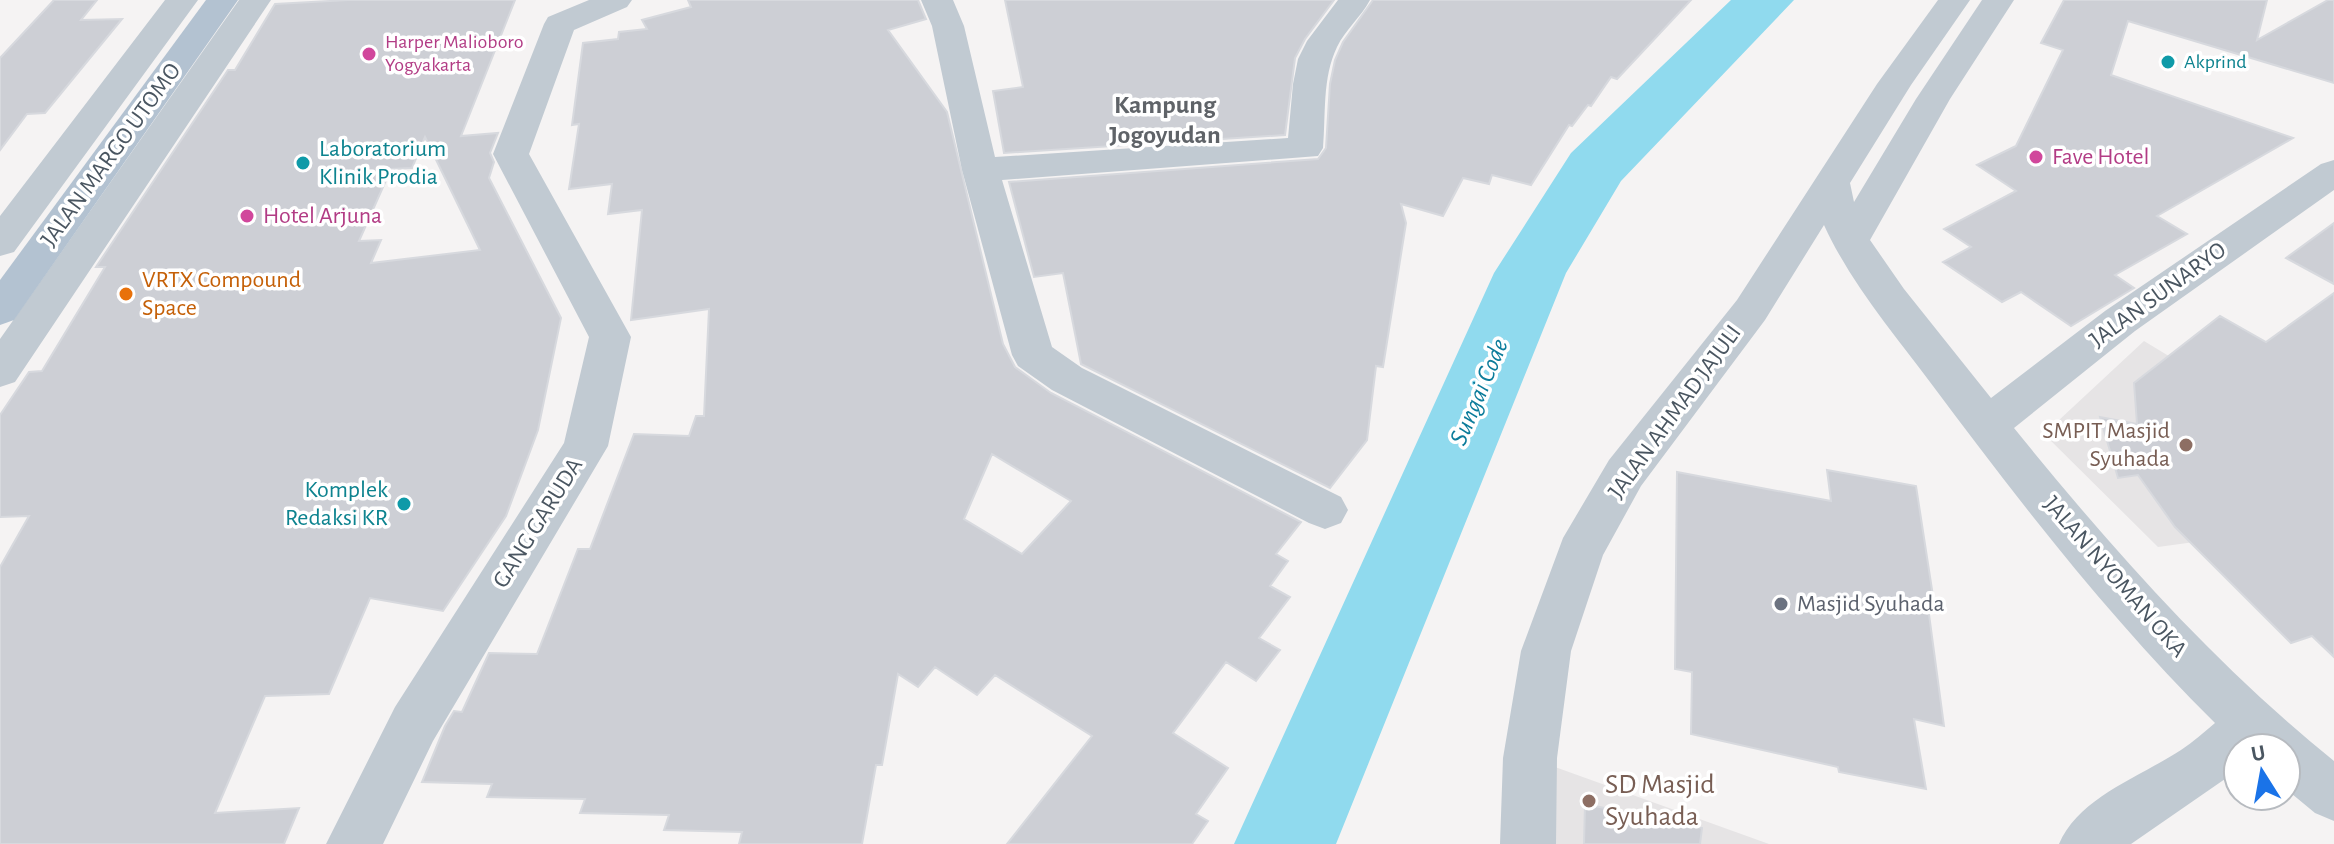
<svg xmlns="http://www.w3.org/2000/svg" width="2334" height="844" font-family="'Alegreya Sans',sans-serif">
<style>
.education{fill:#e6e4e5}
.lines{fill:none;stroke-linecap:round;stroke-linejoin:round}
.river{fill:#90daee;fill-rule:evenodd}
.building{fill:#cdcfd5;stroke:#d7d9de;stroke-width:2;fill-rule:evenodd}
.minor{fill:#c1cad2;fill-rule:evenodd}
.major{fill:#b3c2d1;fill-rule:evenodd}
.hotel-dot{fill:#d1479c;stroke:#fff;stroke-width:3}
.culture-dot{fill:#0f9aa8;stroke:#fff;stroke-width:3}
.food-dot{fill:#e8710a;stroke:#fff;stroke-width:3}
.education-dot{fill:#8d6e63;stroke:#fff;stroke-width:3}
.worship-dot{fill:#6b7280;stroke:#fff;stroke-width:3}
.labels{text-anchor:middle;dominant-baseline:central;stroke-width:7;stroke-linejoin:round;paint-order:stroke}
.far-hotel-label{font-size:20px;fill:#b23c85;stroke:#fff;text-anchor:start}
.far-culture-label{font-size:20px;fill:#0d838f;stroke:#fff;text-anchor:start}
.culture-label{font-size:24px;fill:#0d838f;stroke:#fff;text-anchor:start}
.street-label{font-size:24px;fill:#4a5661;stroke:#fff}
.hotel-label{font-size:24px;fill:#b23c85;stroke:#fff;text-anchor:start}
.food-label{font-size:24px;fill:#c56008;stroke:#fff;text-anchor:start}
.education-label{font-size:24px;fill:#785e54;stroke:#fff;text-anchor:end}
.worship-label{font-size:24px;fill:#5b616d;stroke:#fff;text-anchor:start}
.neighbourhood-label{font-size:26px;font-weight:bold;fill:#5f6368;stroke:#fff}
.water-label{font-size:26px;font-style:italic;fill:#0c7c9b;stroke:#fff}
.near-education-label{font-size:28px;fill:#785e54;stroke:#fff;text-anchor:start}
</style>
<rect width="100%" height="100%" fill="#f5f3f3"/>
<!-- education -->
<path class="education" d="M2144,341l190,115v67l-176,24 -114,-113z
M1530,758l239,86h-241z"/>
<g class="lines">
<!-- river -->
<path class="river" d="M1731,0h63l-173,181 -55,92 -230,571h-102l260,-571 77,-120z"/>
</g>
<!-- building -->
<path class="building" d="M54,0h43l-16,20 41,-1 -77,94 -18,1 -27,36v-92z
M348,0h167l-54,136 37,-3 -8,20 4,9 -5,16 72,140 -23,112 -32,86 -63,95 -73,-13 -41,96 -64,2 -50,117 84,-5 -15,36h-284v-277l29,-51 -29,1v-102l29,-43 13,-1 63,-104h-9l132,-197h7l40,-66zM425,137l55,113 -109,13 10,-23 -22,1 32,-72 21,-1z
M688,0h230l8,19 -38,11 59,82 56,232 12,23 36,26 250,129 -25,32 12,7 -18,25 20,11 -31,41 21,12 -24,31 -30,-19 -53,71 55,35 -32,46 12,7 -16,23h-185l85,-108 -97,-61 -18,20 -42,-28 -17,20 -20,-13 -16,91h-6l-14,79h-123l3,-12 -78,-2 5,-15 -89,-2 5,-14 -98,-2 5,-13 -70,-2 23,-56 9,-15 8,1 27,-59 48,1 41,-105h12l44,-115 55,2 7,-20h8l5,-107 -78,11 11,-110 -34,4 4,-30 -43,5 10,-65 -7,1 11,-82 35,-4 1,-7 28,-3 -5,-9 49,-13zM992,454l79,47 -49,53 -58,-35z
M1005,0h329l-29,39 -10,19 -10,77 -281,18 -11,-62 30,-4z
M1373,0h318l-74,79 -6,-2 -20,29 -3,-1 -16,21 -3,-1 -38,60 -39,-10 -3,9 -26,-6 -20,38 -42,-12 5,19 -23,144 -7,-1 -9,74 -37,48 -249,-124 -18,-91 -29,4 -25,-95 309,-23 8,-11 4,-64 5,-24 8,-18z
M2064,0h203l-10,40 71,-40h6v83l-206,-62 -17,54 182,63 -136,78 30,18 -72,41 19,13 -63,38 -50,-34 -19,10 -59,-40 28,-15 -27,-18 72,-38 -39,-26 39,-19 47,-96 -22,-7z
M2334,223v61l-48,-26z
M2334,293v364l-22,-21 -21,7 -116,-116 -37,-52 -20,3 -18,-61 37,7 -3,-41 86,-67 46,26z
M1827,470l89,16 19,123 -7,-2 16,119 -30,-7 12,70 -87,-17 -1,-5 -147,-33 1,-62 -17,-3 2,-197 154,29z
M1585,804l117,24 -2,16h-116z"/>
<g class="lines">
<!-- minor -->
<path class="minor" d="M165,0h33l-184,252 -14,4v-40z
M239,0h32l-256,382 -15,5v-48z
M589,0h43l-5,7 -53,23 -45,124 102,183 -23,109 -175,295 -50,103h-57l69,-137 169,-264 25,-106 -96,-183 51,-130 4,-7z
M921,0h32l11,26 31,131 293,-19 5,-54 5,-25 9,-18 31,-41h32c-9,17 -25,30 -33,47 -15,31 -11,68 -14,101l-5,8 -316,24 50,167 30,21 259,129 7,13 -7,13 -16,6 -16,-6 -257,-133 -34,-24 -6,-11 -50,-185 -30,-144z
M1938,0h32l-59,85 -61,98 4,19 62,-103 66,-99h32l-64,99 -80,141 34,49 87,109 114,-87 216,-147 13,-4v30l-199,141 -121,97c97,120 201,237 320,333v60l-19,-8 -29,-24v-41h-48v22l-107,74h-72c20,-47 81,-67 122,-94 12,-8 23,-18 34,-27 -104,-103 -194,-219 -282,-337 -38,-51 -82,-102 -109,-161l-59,95 -124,166 -38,69 -32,96 -14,107 -1,86h-56l3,-86 18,-107 42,-113 46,-78 128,-160 140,-216z"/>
<!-- major -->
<path class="major" d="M206,0h32l-224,320 -14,5v-45z"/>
</g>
<!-- markers -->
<g class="hotel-dot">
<circle cx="369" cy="54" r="8"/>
<circle cx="2036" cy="157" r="8"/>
<circle cx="247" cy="216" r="8"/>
</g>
<g class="culture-dot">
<circle cx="2168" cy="62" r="8"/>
<circle cx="303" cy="163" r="8"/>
<circle cx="404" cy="504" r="8"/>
</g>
<circle class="food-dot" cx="126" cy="294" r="8"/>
<g class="education-dot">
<circle cx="2186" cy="445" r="8"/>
<circle cx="1589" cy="801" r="8"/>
</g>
<circle class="worship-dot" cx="1781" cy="604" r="8"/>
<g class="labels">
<!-- far-hotel labels -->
<g class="far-hotel-label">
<text x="385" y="42">Harper Malioboro<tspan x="385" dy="23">Yogyakarta</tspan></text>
</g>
<!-- far-culture labels -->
<g class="far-culture-label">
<text x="2184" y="62">Akprind</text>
</g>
<!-- culture labels -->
<g class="culture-label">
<text x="319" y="149">Laboratorium<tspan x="319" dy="28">Klinik Prodia</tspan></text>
<text x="388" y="490" text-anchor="end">Komplek<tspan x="388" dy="28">Redaksi KR</tspan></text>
</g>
<!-- street labels -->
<g class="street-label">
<text transform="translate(111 155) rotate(-54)">JALAN MARGO UTOMO</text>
<text transform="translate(2158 295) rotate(-36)">JALAN SUNARYO</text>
<text transform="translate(1675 412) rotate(-54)">JALAN AHMAD JAJULI</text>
<text transform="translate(538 523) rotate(-58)">GANG GARUDA</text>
<text transform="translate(2115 577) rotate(49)">JALAN NYOMAN OKA</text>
</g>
<!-- hotel labels -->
<g class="hotel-label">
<text x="2052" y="157">Fave Hotel</text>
<text x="263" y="216">Hotel Arjuna</text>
</g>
<!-- food labels -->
<g class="food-label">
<text x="142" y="280">VRTX Compound<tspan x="142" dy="28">Space</tspan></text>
</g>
<!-- education labels -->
<g class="education-label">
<text x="2170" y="431">SMPIT Masjid<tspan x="2170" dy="28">Syuhada</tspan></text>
</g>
<!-- worship labels -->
<g class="worship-label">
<text x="1797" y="604">Masjid Syuhada</text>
</g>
<!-- neighbourhood labels -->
<g class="neighbourhood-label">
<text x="1165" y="105">Kampung<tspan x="1165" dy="30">Jogoyudan</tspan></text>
</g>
<!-- water labels -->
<g class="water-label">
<text transform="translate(1479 392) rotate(-67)">Sungai Code</text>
</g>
<!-- near-education labels -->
<g class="near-education-label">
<text x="1605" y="785">SD Masjid<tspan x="1605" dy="32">Syuhada</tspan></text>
</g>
</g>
<!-- north arrow -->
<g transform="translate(2262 772) rotate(349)"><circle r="38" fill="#ffffff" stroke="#b7bbc0" stroke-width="2"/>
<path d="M0-6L14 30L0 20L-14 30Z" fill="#1a73e8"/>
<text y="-12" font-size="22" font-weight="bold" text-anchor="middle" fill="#4a5661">U</text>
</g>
</svg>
